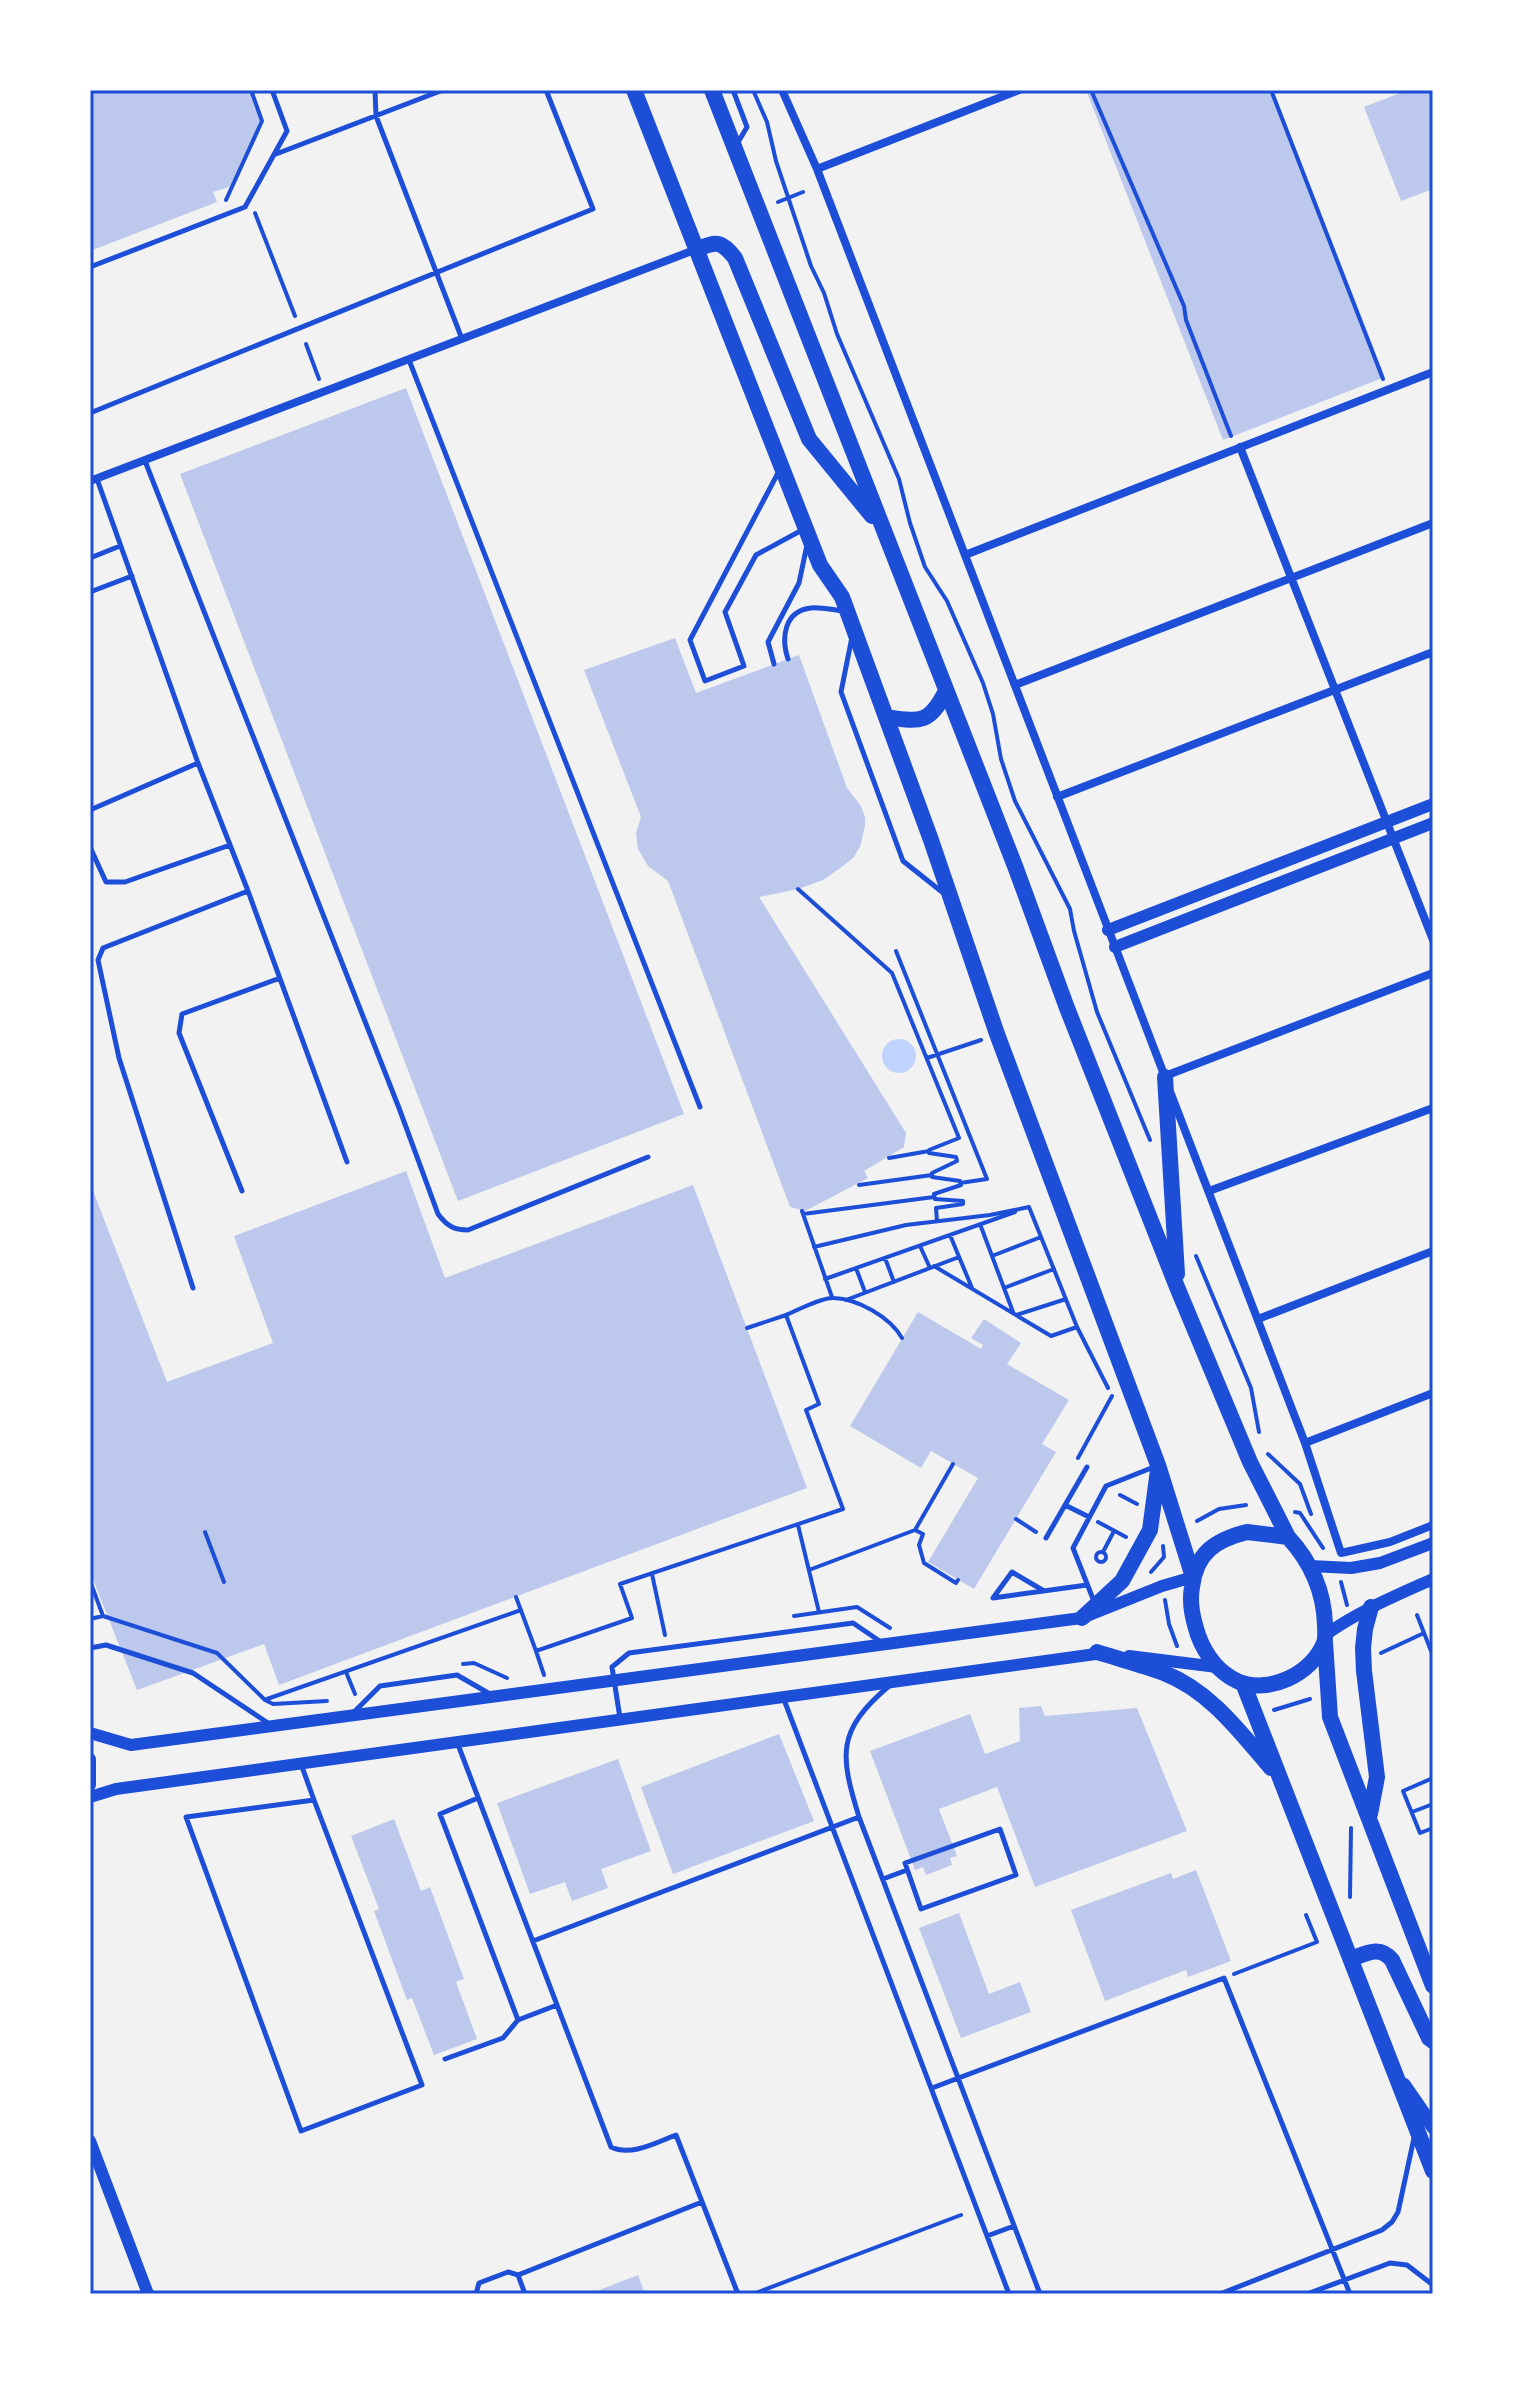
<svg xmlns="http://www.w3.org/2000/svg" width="1523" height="2384" font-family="'Fira Sans Condensed',sans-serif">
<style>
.water{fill:#bfd3fe}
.building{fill:#bdc9ec}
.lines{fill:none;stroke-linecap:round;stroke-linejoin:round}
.path{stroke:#1d4ed8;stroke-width:4}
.service{stroke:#1d4ed8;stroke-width:5}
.minor{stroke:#1d4ed8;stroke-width:8}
.tertiary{stroke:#1d4ed8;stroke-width:12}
.secondary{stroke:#1d4ed8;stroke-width:14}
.primary{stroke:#1d4ed8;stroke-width:16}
.neatline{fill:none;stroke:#1d4ed8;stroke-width:3}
</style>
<rect width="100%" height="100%" fill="#f2f2f2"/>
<!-- water -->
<path class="water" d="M882 1056a17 17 0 1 1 34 0a17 17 0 1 1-34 0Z"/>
<!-- building -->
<path class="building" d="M90,90h161l11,31 -30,65 -19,6 4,10 -127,49z
M1086,90h187l112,287 -162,63z
M1408,90h22l3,8v91l-32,12 -37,-94z
M406,388l278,726 -226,87 -278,-727z
M675,638l21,55 103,-38 48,133 14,18 4,11v9l-5,21 -7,11 -14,11 -16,11 -25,9 -39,8 147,236 -2,14 -40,24 4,7 -63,33 -15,-4 -122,-326 -20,-15 -10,-17 -2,-16 5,-16 -57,-147z
M406,1171l39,107 248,-93 114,303 -528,197 -15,-41 -127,46 -47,-118v-389l77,199 106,-39 -39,-107z
M918,1312l63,37 2,-4 -12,-7 13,-19 37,24 -14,21 62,36 -27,44 14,8 -82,137 -46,-27 50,-84 -47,-27 -10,17 -71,-42z
M1041,1706l4,10 92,-8 50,123 -152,56 -38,-100 -58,22 18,47 -7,2 2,7 -26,10 -3,-8 -8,3 -45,-119 100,-37 15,40 35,-13 -1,-33z
M779,1734l35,87 -141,53 -32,-87z
M618,1759l33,92 -50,18 7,19 -36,13 -7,-19 -35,12 -33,-91z
M394,1819l27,72 9,-4 34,92 -8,3 21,57 -43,16 -22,-57 -5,2 -33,-89 5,-2 -28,-73z
M1196,1870l35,91 -43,16 -2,-7 -81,31 -34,-91 100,-37 2,6z
M959,1913l30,81 31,-12 11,30 -70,26 -42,-110z
M638,2275l7,19h-56z"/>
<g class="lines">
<!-- path -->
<path class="path" d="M753,90l14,32 9,39 35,105 13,27 13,41 62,145 11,44 15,44 22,34 36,82 10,31 8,45 14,42 55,108 4,22 23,81 53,128
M1091,90l93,216 2,14 45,116
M1271,90l112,289
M226,200l36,-79 -11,-31
M778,202l25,-10
M255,213l40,103
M306,344l13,35
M798,889l94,84 67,165 -30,12v3l27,4 1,4 -25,12v4l28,4 1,4 -27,9 1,5 28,2v3l-27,4 1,13
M896,951l91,228 -27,4
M927,1058l54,-18
M889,1158l40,-7
M859,1185l73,-10
M1029,1207l48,120 31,61
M802,1211l30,86
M803,1214l131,-17
M980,1224l33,88
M950,1235l22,53
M920,1246l10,22
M814,1247l92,-22 84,-10 39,-8
M992,1256l49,-19
M1196,1256l55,132 8,44
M885,1258l9,24
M934,1266l117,70 26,-9
M856,1268l9,24
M825,1279l190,-67
M1004,1288l50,-19
M846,1300l113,-43
M786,1315c12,-5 36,-18 48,-17 24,1 56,19 68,40
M1016,1315l50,-16
M1268,1454l32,30 11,30
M1078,1458l34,-62
M1120,1495l17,9
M1295,1512l5,1 23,35
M1016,1519l20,13
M1197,1521l22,-12 27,-4
M1098,1522l28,15
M798,1525l21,87
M915,1530l8,4 -4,11 5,18 32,20 2,-3
M205,1532l19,50
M1096 1557a5 5 0 1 1 10 0a5 5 0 1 1-10 0Z
M1103,1552l11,-21
M809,1570l106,-40 38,-66
M1151,1572l13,-15 -1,-11
M652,1574l13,61
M90,1581l13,35
M1341,1582l6,23
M516,1597l20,54 96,-33 -12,-34 223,-75 -37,-99 13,-6 -33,-89 -39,13
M1165,1600l4,24 8,22
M1417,1615l16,41
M794,1616l63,-9 33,21
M90,1619l13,-3 114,37 48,47 8,4 54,-3
M536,1651l8,24
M1381,1653l43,-20
M463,1664l11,-1 33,15
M346,1672l9,22
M267,1699l254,-89
M1274,1710l36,-11
M1433,1778l-30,13 17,42 13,-5
M1412,1812l21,-8
M1350,1897l1,-69
M1234,1974l83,-32 -11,-27
M753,2294l208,-79"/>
<!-- service -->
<path class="service" d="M375,90l1,26 86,223
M733,90l14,37 -10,17
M276,154l167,-64
M90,267l155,-60 42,-76 -15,-41
M409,360l291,747
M90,413l503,-204 -47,-119
M145,461l254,647 39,106c9,12 16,16 30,16l180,-73
M779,471l-89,169 15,41 39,-15 -19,-54 31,-57 48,-26
M97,479l101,284 50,128 99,271
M90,558l30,-12
M90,592l42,-16
M852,637l-11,55 62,169 39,31
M788,659c-7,-21 -4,-48 23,-51 10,-1 22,2 33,3
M774,664l-6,-22 31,-59 8,-38
M90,810l108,-47
M90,847l16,35h19l105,-37
M242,1191l-63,-158 3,-19 98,-36
M193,1288l-74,-230 -21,-98 5,-12 145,-57
M1065,1505l24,12
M1046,1538l41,-71
M1044,1591l-32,-19 -19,26 94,-13
M1095,1604l-22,-56 33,-62 48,-19
M90,1648l16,-3 87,28 75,50
M889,1686c-53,45 -49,69 -30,131l181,477
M783,1697l226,597
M353,1713l27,-27 77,-11 33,19
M620,1718l-8,-51 17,-14 224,-30 28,19
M457,1742l154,405c20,10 46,-5 65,-12l62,159
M301,1764l13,36 108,285 -121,46 -115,-314 128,-17
M478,1798l-38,16 78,206
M1000,1829l16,46 -95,34 -16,-46z
M883,1879l24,-9
M533,1941l326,-124
M445,2059l58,-21 15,-18 39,-15
M932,2088l292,-110 126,316
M987,2236l27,-10
M518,2275l184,-73
M476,2294l3,-11 29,-11 10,3 7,19
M1220,2294l162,-64 10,-8 6,-10 16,-74
M1307,2294l83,-31 17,2 26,20"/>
<!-- minor -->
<path class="minor" d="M782,90l35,79 348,908
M817,169l202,-79
M1240,447l193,493
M90,481l607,-232
M965,555l468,-183
M1015,685l418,-162
M1057,797l376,-145
M1165,1076l268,-103
M1171,1094l134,349 36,110 49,-11 43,-17
M1209,1191l224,-83
M1258,1319l175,-68
M1305,1443l128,-50"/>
<!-- tertiary -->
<path class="tertiary" d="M1108,930l325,-126
M1115,947l318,-124
M1310,1566l41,2 29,-5 53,-20
M1325,1635c34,-24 70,-39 108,-56
M1129,1656l88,11
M90,1733l41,12 935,-125 16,-2 80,-32 31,-9
M90,1759v26
M90,1797l26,-8 987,-136
M90,2141l58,153"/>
<!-- secondary -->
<path class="secondary" d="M1404,2085l29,42"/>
<!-- primary -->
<path class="primary" d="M634,90l186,475 22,32 89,243 66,194 161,431 35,112
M712,90l303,776 52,142 110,279 73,175 38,75
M697,249c21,-8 24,-8 38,9l74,181 63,77
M886,717c35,5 43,7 60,-26
M1165,1077l12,197
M1247,1532l41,5c23,25 36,54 37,88 0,6 1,13 -1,18 -12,31 -56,52 -87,38 -19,-9 -32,-27 -39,-46 -5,-16 -9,-31 -6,-48 4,-34 23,-47 55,-55z
M1082,1618l40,-37 28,-51 8,-60
M1325,1642l5,75 103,269
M1097,1652c22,7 45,13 67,21 46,18 76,59 107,95
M1243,1683l190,488
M1370,1814l7,-37 -13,-106 -1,-23 2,-19 6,-22
M1351,1959c16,-6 29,-14 41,1l37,78 4,3"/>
</g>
<!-- border -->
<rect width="1523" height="2384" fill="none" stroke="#ffffff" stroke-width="184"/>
<rect x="92" y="92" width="1339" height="2200" class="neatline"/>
</svg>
